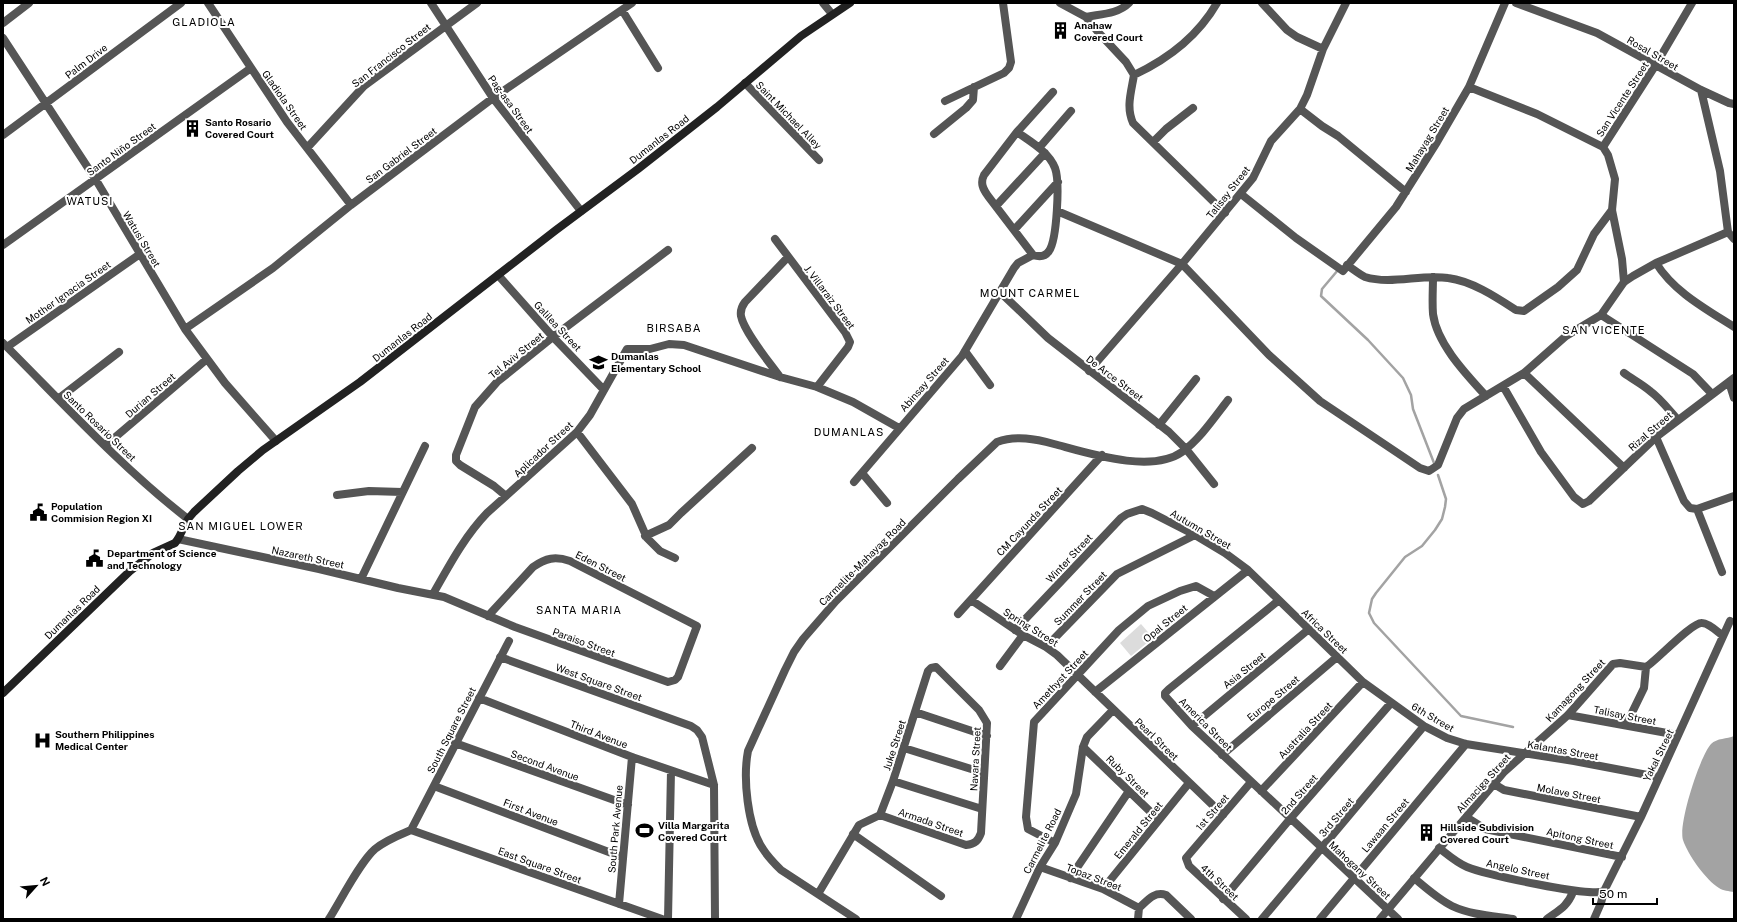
<svg xmlns="http://www.w3.org/2000/svg" width="1737" height="922" font-family="'Public Sans',sans-serif">
<style>
.garden{fill:#dcdcdc}
.water{fill:#a3a3a3}
.lines{fill:none;stroke-linecap:round;stroke-linejoin:round}
.stream{stroke:#a3a3a3;stroke-width:2.5}
.street{stroke:#555;stroke-width:8}
.secondary{stroke:#222;stroke-width:8}
.labels{text-anchor:middle;dominant-baseline:central;stroke-width:4;stroke-linejoin:round;paint-order:stroke}
.poi-label{font-size:10px;font-weight:bold;fill:#000;stroke:#fff;text-anchor:start}
.street-label{font-size:10px;fill:#000;stroke:#fff}
.neighbourhood-label{font-size:11px;letter-spacing:1px;fill:#000;stroke:#fff}
</style>
<rect width="100%" height="100%" fill="#fff"/>
<!-- garden -->
<path class="garden" d="M1141,624l12,14 -22,18 -11,-13z"/>
<!-- water -->
<path class="water" d="M1734,736v156c-5,-1 -11,-1 -15,-4 -13,-8 -31,-33 -36,-48 -5,-16 17,-84 28,-96 6,-6 16,-5 23,-8z"/>
<g class="lines">
<!-- stream -->
<path class="stream" d="M1338,270l-16,19 -1,7 47,44 35,38 8,17 2,14 21,54
M1438,475l8,24 -1,8 -3,12 -7,11 -13,16 -17,11 -29,36 -4,6 -3,14 5,10 87,93 52,11"/>
<!-- street -->
<path class="street" d="M208,3l79,119 64,83
M431,3l62,95 88,113
M823,3l9,11
M1060,3l26,14 12,15 28,30 8,13c-3,18 -8,32 -1,48l92,90
M1262,3l25,27 10,7 26,12
M1516,3l81,30 104,57 28,13 5,1
M622,10l36,58
M1086,17c15,-3 32,-3 43,-14
M3,23l26,-20
M3,38l93,142 89,149 40,54 51,58
M1134,75c34,-16 64,-39 83,-72
M745,83l74,77
M1469,87l68,27 66,33
M1701,90l19,81 8,61 6,7
M945,101l59,-28 5,-5 2,-6 -8,-59
M1300,109l22,17 16,10 68,56
M1017,132c14,10 32,20 38,36 5,13 2,72 -6,83 -4,6 -10,6 -16,4l-45,-59c-5,-7 -8,-13 -4,-21l33,-43 36,-40
M934,134l32,-26 7,-8 1,-13
M3,135l178,-132
M1153,142l13,-13 27,-21
M1603,147l52,-81 37,-63
M1603,147l5,8 7,24 -3,31 10,49 2,23
M307,148l57,-62 113,-83
M1039,148l32,-37
M1241,194l55,44 47,33 53,-64 41,-65 32,-55 36,-84
M996,206l49,-53
M1057,211l125,53 87,91 51,46 100,67 9,3 9,-6 19,-47 7,-9 60,-36 42,-37 35,-21 23,-33 9,-6 23,-13 72,-31
M1014,230l44,-48
M775,239l70,93 5,10 -2,5 -31,40
M3,245l248,-177
M1656,263c18,29 50,46 78,64
M1347,265c6,4 12,9 18,12 26,8 56,-3 83,1 24,3 48,19 68,32l8,1 34,-24 19,-17 17,-36 18,-24
M498,275l55,62 51,53
M1433,277c0,12 -1,24 0,37 4,30 33,60 53,82
M1000,292l48,46 121,94 17,17 28,35
M1601,315l92,59 19,20
M185,329l88,-61 78,-63 142,-107 139,-95
M3,343c60,60 118,124 185,176
M7,347l133,-93
M965,351l25,34
M1089,371l93,-107 71,-86 18,-37 29,-32 7,-14 16,-46 23,-46
M1524,373l100,95
M1624,373c8,6 18,11 26,18 11,8 19,19 28,29
M780,377c-10,-14 -36,-45 -39,-61 -1,-6 1,-10 4,-14l43,-45
M1729,382l5,16
M1503,386l38,66 33,45 9,7 6,-3 67,-64 78,-59
M58,399l61,-47
M1159,425l37,-46
M577,432l55,72 15,34 13,13 15,7
M1656,437l28,64 6,7 7,1 37,-13
M106,445l101,-86
M862,473l25,30
M854,482l108,-126 52,-88 4,-5 15,-8
M337,495l32,-4 33,1
M506,496l-12,-10 -34,-21 -4,-4v-6l19,-48 22,-25 56,-45 115,-87
M1697,509l25,63
M645,536l24,-11 12,-12 71,-65
M178,539l141,30 79,19 46,9 71,30 153,55 7,-2 3,-3 19,-51 -127,-65c-15,-5 -24,-3 -37,6l-45,49
M361,579l64,-133
M433,594c16,-28 31,-57 54,-81l90,-81 13,-17 37,-66h23l19,-5 15,1 96,32 37,10 36,15 46,26
M971,600l52,35 23,12 11,8 166,160
M1278,601l-109,88 -4,4v3l27,30 206,193
M958,614l144,-159
M1015,630l106,-112 6,-4 15,-5 10,4 43,22 30,18 23,17 115,112 61,44 23,12 19,6 108,17 84,16
M1046,647l71,-73 78,-39
M500,657l191,69 6,4 5,7 12,48 1,134
M1000,666l23,-31
M1095,692l153,-122
M479,698l153,59 82,28
M915,712l72,24
M1568,715l110,20
M1626,725l18,-37 2,-21
M1192,726l117,-97
M455,743l173,62
M1083,747l76,73
M904,748l80,25
M1222,755l115,-98
M893,781l89,28
M1494,784l10,6 137,27
M434,786l188,71
M1261,791l102,-109
M1466,817l19,12 137,28
M411,830l251,89
M411,830l98,-189
M853,834l88,62
M1055,843l-27,-14 -2,-12 8,-95 85,-92 29,-24 32,-15 16,-5 18,10
M1439,848c9,7 18,15 28,19 17,7 125,31 137,24l37,-74 89,-196
M1040,867l63,22 36,19
M1070,878l59,-87
M1414,878c12,10 24,21 38,28 19,9 41,10 61,13
M1103,889l86,-106
M818,894l41,-69 21,-10 13,-34 35,-110 3,-3 5,-1 43,43 8,13 -6,110c-3,8 -6,11 -15,12l-86,-30
M1223,899l67,-80 101,-116
M619,904l13,-147
M329,919c12,-19 31,-57 46,-70 11,-9 24,-14 36,-19
M668,919l3,-148
M856,919l-75,-49c-7,-7 -13,-13 -18,-21 -16,-23 -20,-72 -15,-98l37,-81 9,-18 9,-13 33,-38 122,-122 39,-37c19,-7 39,-3 57,2 34,9 97,30 128,8 18,-13 32,-34 46,-52
M1016,919l24,-52 15,-24 21,-49 7,-47 4,-10 26,-27
M1138,919l1,-11c8,-7 15,-17 27,-13l25,24
M1246,919l-57,-53 -3,-8 65,-76
M1262,919l162,-193
M1320,919l146,-175
M1380,919l124,-147 64,-57 45,-51 7,-1 26,4c11,-7 46,-45 56,-44 7,0 16,9 21,13
M1547,919c12,-9 20,-12 26,-27
M1594,919l7,-16 3,-12"/>
<!-- secondary -->
<path class="secondary" d="M3,693l127,-122 23,-18 22,-10 3,-4 10,-20 6,-7 44,-41 25,-21 97,-68 196,-152 82,-61 79,-62 84,-71 49,-33"/>
</g>
<!-- icons -->
<defs>
<symbol id="building-bare" viewBox="-9 -9 18 18"><path d="M-4-6H4V6H1V3H-1V6H-4ZM-2.5-4.3h1.7v1.8h-1.7ZM.8-4.3h1.7v1.8H.8ZM-2.5-1h1.7V.8h-1.7ZM.8-1h1.7V.8H.8Z" fill="#000" stroke="#fff" stroke-width="2.5" paint-order="stroke"/></symbol>
<symbol id="school-bare" viewBox="-9 -9 18 18"><path d="M0-5L7-2L0 1L-7-2ZM-4 1L0 2.5L4 1V4Q0 6-4 4Z" fill="#000" stroke="#fff" stroke-width="2.5" paint-order="stroke"/></symbol>
<symbol id="civic-bare" viewBox="-9 -9 18 18"><path d="M-.6-6.5H3V-4.5H.6V-3L4-1V1h2V6H-6V1h2V-1L-.6-3ZM-1.2 2.5V6h2.4V2.5Z" fill="#000" stroke="#fff" stroke-width="2.5" paint-order="stroke"/></symbol>
<symbol id="hospital-bare" viewBox="-9 -9 18 18"><path d="M-5-5h3v3.5h4V-5h3V5h-3V1.5h-4V5h-3Z" fill="#000" stroke="#fff" stroke-width="2.5" paint-order="stroke"/></symbol>
<symbol id="stadium-bare" viewBox="-9 -9 18 18"><path d="M0-5a6.5 5 0 1 0 0 10a6.5 5 0 1 0 0-10ZM-3.5-1.8h7v3.6h-7Z" fill="#000" stroke="#fff" stroke-width="2.5" paint-order="stroke"/></symbol>
</defs>
<g fill-rule="evenodd">
<use href="#building-bare" x="1048" y="18" width="25" height="25"/>
<use href="#building-bare" x="180" y="116" width="25" height="25"/>
<use href="#school-bare" x="586" y="350" width="25" height="25"/>
<use href="#civic-bare" x="26" y="500" width="25" height="25"/>
<use href="#civic-bare" x="82" y="546" width="25" height="25"/>
<use href="#hospital-bare" x="30" y="728" width="25" height="25"/>
<use href="#stadium-bare" x="632" y="818" width="25" height="25"/>
<use href="#building-bare" x="1414" y="820" width="25" height="25"/>
</g>
<g class="labels">
<!-- poi labels -->
<g class="poi-label">
<text x="1074" y="25">Anahaw<tspan x="1074" dy="12">Covered Court</tspan></text>
<text x="205" y="122">Santo Rosario<tspan x="205" dy="12">Covered Court</tspan></text>
<text x="611" y="356">Dumanlas<tspan x="611" dy="12">Elementary School</tspan></text>
<text x="51" y="506">Population<tspan x="51" dy="12">Commision Region XI</tspan></text>
<text x="107" y="553">Department of Science<tspan x="107" dy="12">and Technology</tspan></text>
<text x="55" y="734">Southern Philippines<tspan x="55" dy="12">Medical Center</tspan></text>
<text x="658" y="825">Villa Margarita<tspan x="658" dy="12">Covered Court</tspan></text>
<text x="1440" y="827">Hillside Subdivision<tspan x="1440" dy="12">Covered Court</tspan></text>
</g>
<!-- street labels -->
<g class="street-label">
<text transform="translate(1653 53) rotate(30)">Rosal Street</text>
<text transform="translate(391 55) rotate(-38)">San Francisco Street</text>
<text transform="translate(86 61) rotate(-37)">Palm Drive</text>
<text transform="translate(1622 99) rotate(-57)">San Vicente Street</text>
<text transform="translate(285 100) rotate(55)">Gladiola Street</text>
<text transform="translate(511 104) rotate(54)">Pag-asa Street</text>
<text transform="translate(789 115) rotate(46)">Saint Michael Alley</text>
<text transform="translate(659 139) rotate(-38)">Dumanlas Road</text>
<text transform="translate(1427 139) rotate(-59)">Mahayag Street</text>
<text transform="translate(121 149) rotate(-36)">Santo Niño Street</text>
<text transform="translate(401 155) rotate(-37)">San Gabriel Street</text>
<text transform="translate(1228 192) rotate(-52)">Talisay Street</text>
<text transform="translate(142 239) rotate(59)">Watusi Street</text>
<text transform="translate(68 292) rotate(-35)">Mother Ignacia Street</text>
<text transform="translate(830 297) rotate(53)">J. Villaraiz Street</text>
<text transform="translate(558 326) rotate(47)">Galilea Street</text>
<text transform="translate(402 337) rotate(-38)">Dumanlas Road</text>
<text transform="translate(516 355) rotate(-39)">Tel Aviv Street</text>
<text transform="translate(1115 378) rotate(37)">De Arce Street</text>
<text transform="translate(924 384) rotate(-49)">Abinsay Street</text>
<text transform="translate(150 395) rotate(-41)">Durian Street</text>
<text transform="translate(100 426) rotate(44)">Santo Rosario Street</text>
<text transform="translate(1650 431) rotate(-41)">Rizal Street</text>
<text transform="translate(543 449) rotate(-43)">Aplicador Street</text>
<text transform="translate(1029 521) rotate(-47)">CM Cayunda Street</text>
<text transform="translate(1201 529) rotate(30)">Autumn Street</text>
<text transform="translate(308 557) rotate(12)">Nazareth Street</text>
<text transform="translate(1069 558) rotate(-47)">Winter Street</text>
<text transform="translate(862 562) rotate(-45)">Carmelite-Mahayag Road</text>
<text transform="translate(601 566) rotate(27)">Eden Street</text>
<text transform="translate(1080 598) rotate(-46)">Summer Street</text>
<text transform="translate(72 612) rotate(-44)">Dumanlas Road</text>
<text transform="translate(1165 623) rotate(-39)">Opal Street</text>
<text transform="translate(1031 627) rotate(32)">Spring Street</text>
<text transform="translate(1325 631) rotate(44)">Africa Street</text>
<text transform="translate(584 642) rotate(20)">Paraiso Street</text>
<text transform="translate(1244 670) rotate(-39)">Asia Street</text>
<text transform="translate(1060 679) rotate(-47)">Amethyst Street</text>
<text transform="translate(599 682) rotate(20)">West Square Street</text>
<text transform="translate(1575 690) rotate(-47)">Kamagong Street</text>
<text transform="translate(1273 698) rotate(-40)">Europe Street</text>
<text transform="translate(1625 715) rotate(11)">Talisay Street</text>
<text transform="translate(1433 717) rotate(30)">6th Street</text>
<text transform="translate(1206 724) rotate(45)">America Street</text>
<text transform="translate(451 730) rotate(-63)">South Square Street</text>
<text transform="translate(1305 730) rotate(-47)">Australia Street</text>
<text transform="translate(599 734) rotate(21)">Third Avenue</text>
<text transform="translate(1157 739) rotate(44)">Pearl Street</text>
<text transform="translate(894 745) rotate(-72)">Juke Street</text>
<text transform="translate(1563 750) rotate(10)">Kalantas Street</text>
<text transform="translate(1658 755) rotate(-64)">Yakal Street</text>
<text transform="translate(975 759) rotate(-87)">Navara Street</text>
<text transform="translate(545 765) rotate(20)">Second Avenue</text>
<text transform="translate(1128 776) rotate(44)">Ruby Street</text>
<text transform="translate(1483 783) rotate(-48)">Almaciga Street</text>
<text transform="translate(1569 793) rotate(11)">Molave Street</text>
<text transform="translate(1299 794) rotate(-49)">2nd Street</text>
<text transform="translate(531 812) rotate(21)">First Avenue</text>
<text transform="translate(1212 812) rotate(-49)">1st Street</text>
<text transform="translate(1336 817) rotate(-50)">3rd Street</text>
<text transform="translate(931 822) rotate(19)">Armada Street</text>
<text transform="translate(1385 825) rotate(-50)">Lawaan Street</text>
<text transform="translate(615 829) rotate(-85)">South Park Avenue</text>
<text transform="translate(1138 830) rotate(-51)">Emerald Street</text>
<text transform="translate(1580 838) rotate(12)">Apitong Street</text>
<text transform="translate(1042 841) rotate(-63)">Carmelite Road</text>
<text transform="translate(540 865) rotate(20)">East Square Street</text>
<text transform="translate(1518 869) rotate(12)">Angelo Street</text>
<text transform="translate(1360 870) rotate(43)">Mahogany Street</text>
<text transform="translate(1094 877) rotate(21)">Topaz Street</text>
<text transform="translate(1220 882) rotate(43)">4th Street</text>
</g>
<!-- neighbourhood labels -->
<g class="neighbourhood-label">
<text x="204" y="22">GLADIOLA</text>
<text x="90" y="201">WATUSI</text>
<text x="1030" y="293">MOUNT CARMEL</text>
<text x="674" y="328">BIRSABA</text>
<text x="1604" y="330">SAN VICENTE</text>
<text x="849" y="432">DUMANLAS</text>
<text x="241" y="526">SAN MIGUEL LOWER</text>
<text x="579" y="610">SANTA MARIA</text>
</g>
</g>
<!-- border -->
<rect width="1737" height="922" fill="none" stroke="#000000" stroke-width="8"/>
<!-- north arrow -->
<g transform="translate(36 886) rotate(63)" stroke="#ffffff" stroke-width="3" paint-order="stroke">
<path d="M0-3L7 15L0 10L-7 15Z" fill="#000000"/>
<text y="-6" font-size="11" font-weight="bold" text-anchor="middle" fill="#000000">N</text>
</g>
<!-- scale -->
<path d="M1593 898v6h64v-6" fill="none" stroke="#000000" stroke-width="2"/>
<text x="1599" y="898" font-size="12" fill="#000000" stroke="#ffffff" stroke-width="3" paint-order="stroke">50 m</text>
</svg>
